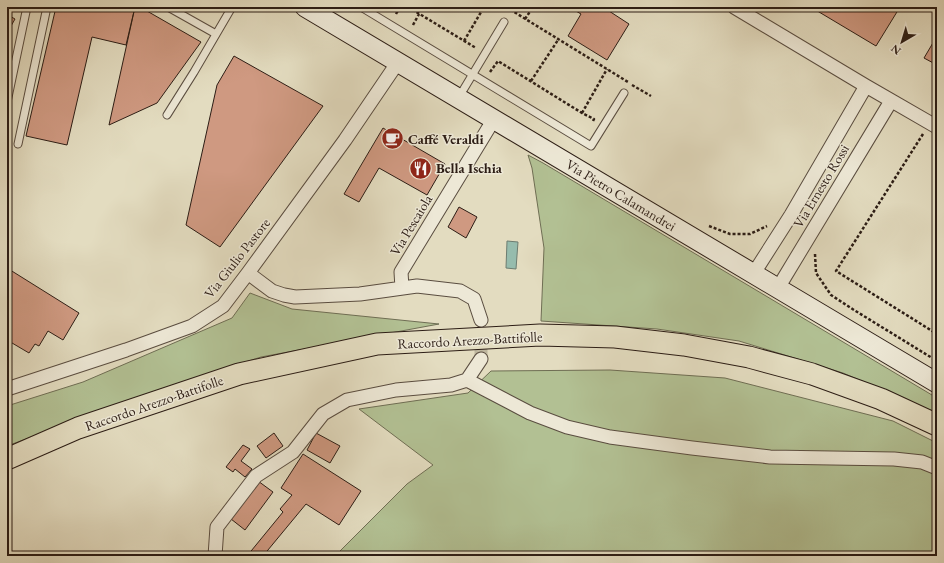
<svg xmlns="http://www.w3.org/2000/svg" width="944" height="563" font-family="'EB Garamond',serif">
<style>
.green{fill:#b2c093;stroke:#6f6e54}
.water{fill:#96bcad;stroke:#6c7c70}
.building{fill:#cf9981;stroke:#2c1d15}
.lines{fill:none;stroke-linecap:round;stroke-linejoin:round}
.street-tunnel{stroke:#beb69e;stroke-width:13;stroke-dasharray:13 6;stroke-linecap:butt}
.lane-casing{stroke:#5a4d40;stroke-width:9}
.street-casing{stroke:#5a4d40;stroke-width:15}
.secondary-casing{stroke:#2c1d15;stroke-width:21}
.primary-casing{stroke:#2c1d15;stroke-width:23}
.path{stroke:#2c1d15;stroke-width:2.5;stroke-dasharray:3 2;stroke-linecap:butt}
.lane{stroke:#ede8d6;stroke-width:7}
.street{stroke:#ede8d6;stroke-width:13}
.secondary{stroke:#ede8d6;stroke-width:19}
.primary{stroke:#e3dcc0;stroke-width:21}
.labels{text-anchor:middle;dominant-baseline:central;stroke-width:3;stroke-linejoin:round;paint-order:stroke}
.poi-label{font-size:14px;font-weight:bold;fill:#2c1d15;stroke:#ede8d6;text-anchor:start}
.street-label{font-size:14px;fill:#2c1d15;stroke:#ede8d6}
</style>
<rect width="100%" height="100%" fill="#e3dcc0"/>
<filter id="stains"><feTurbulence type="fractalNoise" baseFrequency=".005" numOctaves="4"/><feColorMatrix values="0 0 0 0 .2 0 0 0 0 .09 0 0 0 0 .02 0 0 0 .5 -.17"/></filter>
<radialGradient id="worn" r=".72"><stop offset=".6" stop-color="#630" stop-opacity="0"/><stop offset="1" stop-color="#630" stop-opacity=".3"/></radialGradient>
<!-- green -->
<path class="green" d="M528,155l15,8 394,235v15l-94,-40 -104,-32 -82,-12 -116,-8 3,-73 -12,-80z
M250,293l42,16 147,15 -178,33 -108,35 -146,54v-40l76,-24 149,-64z
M610,370l115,8 168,43 44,22v113h-602l72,-72 26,-19 -74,-56 109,-16 23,-22z"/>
<!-- water -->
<path class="water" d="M507,241l11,1 -2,27 -10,-1z"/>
<!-- building -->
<path class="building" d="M7,7h6l-5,8 7,4 -8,14z
M56,7h79l-9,38 -34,-8 -25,108 -41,-9z
M135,7h5l61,35 -44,61 -48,22z
M569,7h42l-2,4 20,13 -22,36 -39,-24 13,-22z
M815,7h85l-24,39 -62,-37z
M937,36v29l-13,-7z
M234,56l89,50 -103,141 -34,-22 31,-140z
M383,128l62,36 -18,31 -48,-27 -20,34 -15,-8z
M459,207l18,10 -11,21 -18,-11z
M7,268l72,45 -16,27 -15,-9 -9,15 -4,-2 -6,9 -22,-13z
M274,433l9,13 -17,12 -9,-12z
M316,433l24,13 -10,17 -23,-13z
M243,445l7,4 -9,12 11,8 -7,8 -10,-8 -2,3 -7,-5z
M303,454l58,37 -22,34 -33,-21 -43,52h-16l36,-44 -3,-3 12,-14 -11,-7z
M258,481l15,11 -28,38 -14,-11z"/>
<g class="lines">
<!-- street-tunnel -->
<path class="street-tunnel" d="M481,359v-39"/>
<defs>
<path id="lane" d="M168,7l48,27
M361,7l230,139 33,-53
M459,97l45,-75
M7,102l20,-95
M167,115l27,-43 38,-65
M18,144l29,-137"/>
<path id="street" d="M734,7l132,79 71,41
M248,273l24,18 12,4 11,2 65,-3 57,-8 43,5 14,8 7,21
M754,273l37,-58 75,-129
M402,288l-1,-16 93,-153
M778,288l113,-187
M481,359l-14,21 63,33 37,14 43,10 82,11 78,9 124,2 28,3 15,6
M7,389l119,-39 66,-24 31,-20 25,-33 97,-133 53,-78
M215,556l2,-29 39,-51 37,-24 30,-38 24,-14 49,-10 55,-5 16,-5"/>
<path id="secondary" d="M305,7l632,376"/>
<path id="primary" d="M7,459l71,-31 161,-54 138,-30 163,-9 75,2 69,8 65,12 63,17 69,25 56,26"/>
</defs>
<!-- lane casing -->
<use href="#lane" class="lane-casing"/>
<!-- street casing -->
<use href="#street" class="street-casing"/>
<!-- secondary casing -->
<use href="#secondary" class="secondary-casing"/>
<!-- primary casing -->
<use href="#primary" class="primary-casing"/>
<!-- path -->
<path class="path" d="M408,7l68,41
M506,7l122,75
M396,14l4,-7
M525,19l8,-12
M413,25l6,-11
M464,41l20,-34
M490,72l8,-11 84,52 12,6 -1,2
M531,81l27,-41
M632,85l19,11
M582,113l25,-44
M923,134l-87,137 101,63
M709,226l21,8h20l17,-8
M815,254l1,19 15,22 23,15 83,51
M933,359l4,-6"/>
<!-- lane -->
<use href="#lane" class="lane"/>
<!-- street -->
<use href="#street" class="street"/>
<!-- secondary -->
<use href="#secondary" class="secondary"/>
<!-- primary -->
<use href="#primary" class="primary"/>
</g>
<!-- icons -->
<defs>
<symbol id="cafe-disc" viewBox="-11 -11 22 22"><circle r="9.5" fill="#8f2418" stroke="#ede8d6"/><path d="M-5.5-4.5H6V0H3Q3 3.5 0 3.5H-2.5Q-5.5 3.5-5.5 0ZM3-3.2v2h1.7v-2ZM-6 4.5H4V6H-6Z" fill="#fff"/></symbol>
<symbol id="restaurant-disc" viewBox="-11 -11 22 22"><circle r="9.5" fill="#8f2418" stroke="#ede8d6"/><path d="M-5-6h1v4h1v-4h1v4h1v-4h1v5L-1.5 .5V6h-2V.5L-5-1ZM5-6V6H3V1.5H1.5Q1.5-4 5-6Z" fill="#fff"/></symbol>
</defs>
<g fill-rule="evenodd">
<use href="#cafe-disc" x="380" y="126" width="25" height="25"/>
<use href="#restaurant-disc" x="408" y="156" width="25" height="25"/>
</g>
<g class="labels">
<!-- poi labels -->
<g class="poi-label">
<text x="408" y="139">Caffé Veraldi</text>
<text x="436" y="168">Bella Ischia</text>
</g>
<!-- street labels -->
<g class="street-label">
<text transform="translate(821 186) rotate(-59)">Via Ernesto Rossi</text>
<text transform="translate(621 195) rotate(31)">Via Pietro Calamandrei</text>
<text transform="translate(411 225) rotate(-59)">Via Pescaiola</text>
<text transform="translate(237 258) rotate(-52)">Via Giulio Pastore</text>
<text transform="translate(470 340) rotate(-3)">Raccordo Arezzo-Battifolle</text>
<text transform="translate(154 403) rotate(-19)">Raccordo Arezzo-Battifolle</text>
</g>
</g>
<!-- margin -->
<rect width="944" height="563" fill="none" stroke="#e3dcc0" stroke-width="24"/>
<rect x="8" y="8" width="928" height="547" fill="none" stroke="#2c1d15" stroke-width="2"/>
<rect x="12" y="12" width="920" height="539" fill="none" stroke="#2c1d15"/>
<!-- north arrow -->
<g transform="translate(902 42) rotate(218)" stroke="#ede8d6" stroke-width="3" paint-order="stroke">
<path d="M0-3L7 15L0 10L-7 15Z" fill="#2c1d15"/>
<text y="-6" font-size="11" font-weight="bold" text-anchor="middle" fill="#2c1d15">N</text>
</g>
<rect width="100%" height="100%" filter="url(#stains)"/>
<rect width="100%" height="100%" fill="url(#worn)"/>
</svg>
